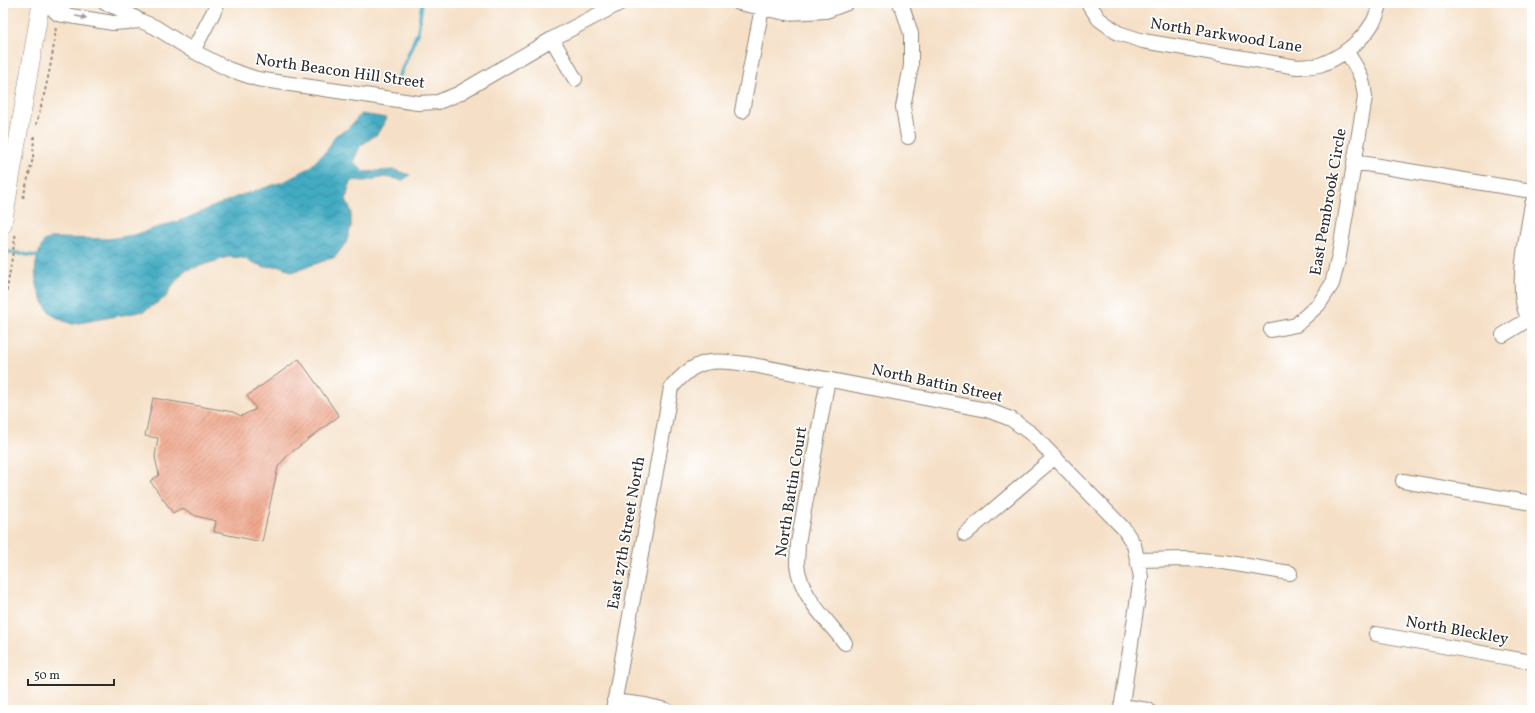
<svg xmlns="http://www.w3.org/2000/svg" width="1535" height="713" font-family="Vollkorn,serif">
<style>
.water{fill:url(#water-waves);stroke:#366b76}
.lines{fill:none;stroke-linecap:round;stroke-linejoin:round}
.stream{stroke:#42abc2;stroke-width:3.5}
.building{fill:url(#building-hatch)}
.minor-casing{stroke:#908679;stroke-width:16}
.major-casing{stroke:#908679;stroke-width:18}
.path{stroke:#908679;stroke-width:2;stroke-dasharray:3 3;stroke-linecap:butt}
.minor{stroke:#fff;stroke-width:14}
.major{stroke:#fff;stroke-width:17}
.oneway{fill:#a0a0a0}
.labels{text-anchor:middle;dominant-baseline:central;stroke-width:3.5;stroke-linejoin:round;paint-order:stroke}
.street-label{font-size:16px;fill:#2b2b2b;stroke:#fff}
</style>
<defs>
<pattern id="water-waves" width="16" height="10" patternUnits="userSpaceOnUse"><rect width="16" height="10" fill="#42abc2"/><path d="M0 5q4-4 8 0t8 0" fill="none" stroke="#378b9e"/></pattern>
<pattern id="building-hatch" width="6" height="6" patternUnits="userSpaceOnUse"><rect width="6" height="6" fill="#f0a78c"/><path d="M-1 1l2-2M0 6l6-6M5 7l2-2" fill="none" stroke="#c38873"/></pattern>
</defs>
<rect width="100%" height="100%" fill="#fff"/>
<filter id="ink" filterUnits="userSpaceOnUse"><feTurbulence type="fractalNoise" baseFrequency=".025" numOctaves="2"/><feDisplacementMap in="SourceGraphic" scale="8" xChannelSelector="R" yChannelSelector="G"/><feConvolveMatrix kernelMatrix="1 2 1 2 8 2 1 2 1" color-interpolation-filters="sRGB"/></filter>
<filter id="wash" filterUnits="userSpaceOnUse"><feTurbulence type="fractalNoise" baseFrequency=".012" numOctaves="4" result="noise"/><feDisplacementMap in="SourceGraphic" scale="16" xChannelSelector="R" yChannelSelector="G"/><feGaussianBlur stdDeviation="0.9" result="paint"/><feColorMatrix in="noise" values="0 0 0 0 0 0 0 0 0 0 0 0 0 0 0 0 0 1.4 0 .05"/><feComposite in="paint" operator="in"/></filter>
<g filter="url(#wash)">
<rect width="100%" height="100%" fill="#f5e0c7"/>
<!-- water -->
<path class="water" d="M361,114l26,4 -10,16 -17,12 -7,16 11,10 30,-2 16,5 -7,5 -18,-3 -21,4 -9,-1 -5,2 -4,17 5,12v16l-5,16 -11,14 -43,15 -11,-6 -17,1 -21,-9 -15,-1 -44,14 -12,15 -6,11 -22,14 -71,13c-7,-2 -16,-5 -22,-11 -10,-10 -18,-34 -15,-49 1,-8 5,-16 8,-23l7,-3 58,1 25,-4 51,-16 51,-22 50,-16 23,-13 19,-19 8,-14 12,-6z"/>
<g class="lines">
<!-- stream -->
<path class="stream" d="M3,44l2,-13 2,-28
M397,82l21,-51 4,-28
M3,251l38,6"/>
</g>
<g id="blocks">
<!-- building -->
<path class="building" d="M299,359l40,57 -51,39 -10,12 -16,75 -48,-10 2,-11 -20,-5 -14,-8 -9,5 -23,-32 9,-6 -4,-18 3,-19 -13,-2 8,-38 80,14 8,4 15,-7 -9,-13z"/>
</g>
</g>
<g filter="url(#ink)">
<use href="#blocks" fill-opacity="0" stroke="#908679" stroke-width="1"/>
<g class="lines">
<defs>
<path id="minor" d="M47,3l11,11 55,9 28,-2
M105,3l15,6 21,12 14,6 38,24 35,18 29,10 161,24 20,-1 20,-8 94,-55 68,-36
M739,3l47,10 40,-2 21,-8
M900,3l3,6 8,25v32l-8,41 5,30
M1088,3l11,16 19,14 25,8 154,26c8,-1 18,0 25,-3 25,-9 54,-34 58,-61
M552,39l23,40
M193,51l22,-42 1,-6
M742,111l20,-103
M1354,162l178,29
M1532,204c-4,26 -21,99 0,118
M1271,330l25,-5 23,-21 13,-20 7,-28 26,-159c-2,-21 -8,-29 -19,-46
M1503,335l26,-16
M828,379l-30,164c0,7 -1,15 -1,22 4,32 29,54 48,78
M1403,481l129,22
M965,534l90,-77
M1138,560l49,-1 37,3 66,11
M1376,634l156,28
M614,701l31,4 21,5
M1121,706l27,4
M613,710l58,-322c7,-8 16,-18 26,-22 15,-8 39,-3 56,-1l234,45 24,9 22,16 91,94 10,16 7,32 -20,133"/>
<path id="major" d="M3,225l38,-222"/>
</defs>
<!-- minor casing -->
<use href="#minor" class="minor-casing"/>
<!-- major casing -->
<use href="#major" class="major-casing"/>
<!-- path -->
<path class="path" d="M36,125c9,-32 17,-65 20,-99
M23,198l10,-40 1,-24
M3,315l13,-83
M3,345l2,10 -2,4"/>
<!-- minor -->
<use href="#minor" class="minor"/>
<!-- major -->
<use href="#major" class="major"/>
</g>
<!-- one-way arrows -->
<defs><path id="oneway-solid" d="M-6-.8H1V-3.2L6.5 0L1 3.2V.8H-6Z"/></defs>
<use class="oneway" href="#oneway-solid" transform="translate(81 17) rotate(9)"/>
</g>
<g class="labels">
<!-- street labels -->
<g class="street-label">
<text transform="translate(1226 36) rotate(9)">North Parkwood Lane</text>
<text transform="translate(340 72) rotate(8)">North Beacon Hill Street</text>
<text transform="translate(1329 202) rotate(-80)">East Pembrook Circle</text>
<text transform="translate(937 384) rotate(12)">North Battin Street</text>
<text transform="translate(792 492) rotate(-81)">North Battin Court</text>
<text transform="translate(627 533) rotate(-80)">East 27th Street North</text>
<text transform="translate(1457 631) rotate(10)">North Bleckley</text>
</g>
</g>
<!-- margin -->
<rect width="1535" height="713" fill="none" stroke="#fff" stroke-width="16"/>
<!-- scale -->
<path d="M28 679v6h86v-6" fill="none" stroke="#2b2b2b" stroke-width="2"/>
<text x="34" y="679" font-size="12" fill="#2b2b2b" stroke="#ffffff" stroke-width="3" paint-order="stroke">50 m</text>
</svg>
